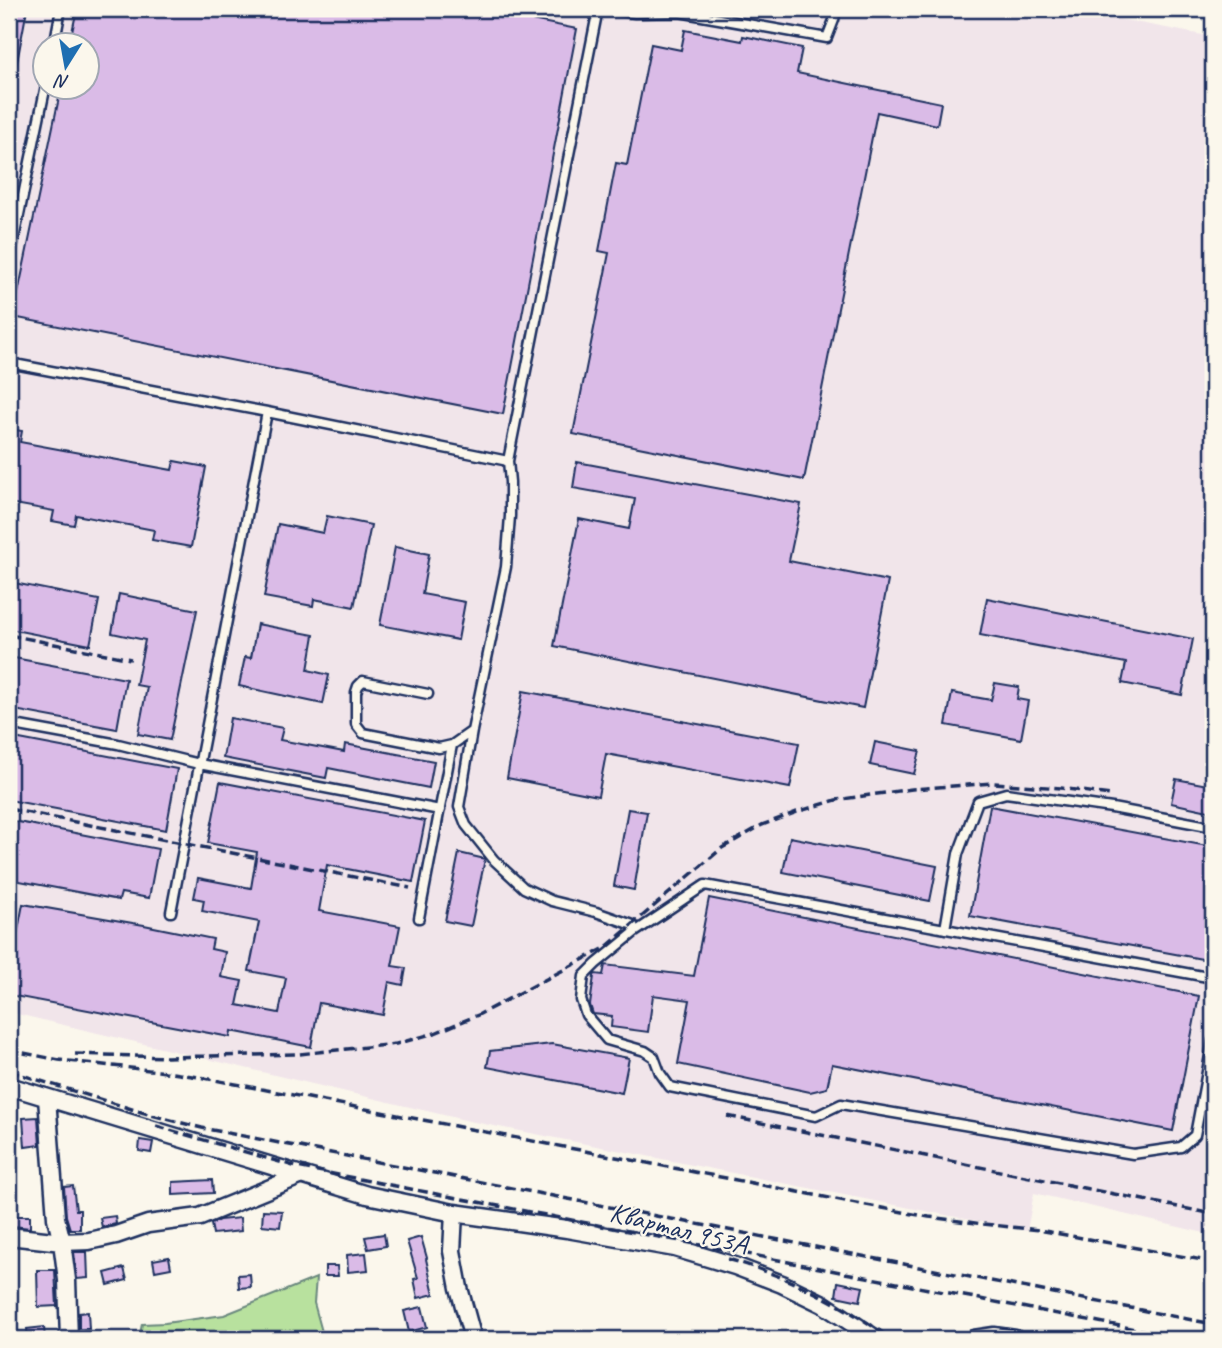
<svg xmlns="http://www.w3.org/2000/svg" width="1222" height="1348" font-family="Caveat,sans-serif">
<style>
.built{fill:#f1e5ea;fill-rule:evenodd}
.green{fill:#b8e19e;stroke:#6a887e;stroke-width:2}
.building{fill:#dabbe7;stroke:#1b2f5e;stroke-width:2}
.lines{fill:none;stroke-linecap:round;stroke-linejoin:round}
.service-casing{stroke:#1b2f5e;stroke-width:13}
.minor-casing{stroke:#1b2f5e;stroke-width:21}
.service{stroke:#fbf7ec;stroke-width:8}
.minor{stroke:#fbf7ec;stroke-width:16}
.rail{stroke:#1b2f5e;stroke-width:3.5;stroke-dasharray:10 5;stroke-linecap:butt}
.labels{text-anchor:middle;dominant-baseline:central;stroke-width:5;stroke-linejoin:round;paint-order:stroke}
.street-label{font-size:28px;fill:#1b2f5e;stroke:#fbf7ec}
</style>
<rect width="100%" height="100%" fill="#fbf7ec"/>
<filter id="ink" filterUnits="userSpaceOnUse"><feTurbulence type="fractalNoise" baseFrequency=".0143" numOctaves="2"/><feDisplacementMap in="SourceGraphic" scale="14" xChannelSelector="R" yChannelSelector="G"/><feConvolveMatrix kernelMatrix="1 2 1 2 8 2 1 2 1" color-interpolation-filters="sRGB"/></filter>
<g filter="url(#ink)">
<!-- built -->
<path class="built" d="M9,9h1058l146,28v1198l-179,-42 -7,38 -558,-110 -460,-109zM46,46h42v42h-42z"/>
<!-- green -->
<path class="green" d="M316,1278l-2,25 10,36h-185l3,-15 23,-1 59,-8z"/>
<!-- building -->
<path class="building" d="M9,9h18l-13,69h-5z
M77,9h399l101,20 -74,385 -490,-97 48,-229h27v-42h-19z
M685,30l57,11 1,-5 59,12 -5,25 144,30 -4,22 -60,-13 -73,368 -231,-46 36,-181 -10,-2 17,-88 11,2 24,-121 30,6z
M9,429l13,2 -2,11 152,28 2,-9 32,6 -15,80 -39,-7 2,-10 -78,-15 -2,10 -22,-4 2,-10 -45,-8z
M577,462l224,42 -12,57 99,20 -25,127 -309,-62 25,-127 50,10 6,-30 -62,-11z
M327,516l44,9 -17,82 -40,-8 -1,7 -49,-9 14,-73 45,9z
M395,547l34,7 -7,40 43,8 -7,38 -78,-15z
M9,582l90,18 -9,45 -81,-16z
M119,594l78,16 -27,130 -32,-6 9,-47 -11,-2 9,-45 -33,-7z
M987,598l206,41 -11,56 -60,-12 4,-20 -146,-28z
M257,624l57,11 -6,35 21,5 -6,29 -84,-18 6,-29 6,1z
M9,657l117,22 -9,50 -108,-20z
M995,683l24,4 -2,12 11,2 -7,38 -75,-14 6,-32 39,7z
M523,691l276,52 -9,45 -184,-34 -8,42 -91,-18z
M230,718l53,10 -3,12 64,12 1,-8 89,17 -5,27 -101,-20 -2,10 -103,-20z
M9,737l168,32 -11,61 -157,-30z
M875,742l45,9 -6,23 -44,-9z
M1176,779l37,7v26l-42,-9z
M220,782l205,39 -12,61 -86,-17 -8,46 81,15 -8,40 14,2 -3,17 -14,-3 -6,33 -64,-12 -8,44 -80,-16 -1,6 -221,-42v-19l14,-72 121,21 69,14 -2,10 14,3 -4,25 21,4 -5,24 42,8 7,-35 -37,-7 10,-49 -57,-11 2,-11 -10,-2 4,-20 53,10 6,-36 -49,-9z
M990,806l223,41v114l-243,-45z
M628,809l19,3 -13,78 -20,-4z
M13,821l145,28 -9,49 -28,-5 -2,7 -110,-21v-35z
M790,837l147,29 -7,35 -147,-29z
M459,853l26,6 -14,67 -26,-5z
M709,898l490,98 -26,135 -341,-67 -5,24 -17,4 -132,-28 12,-64 -37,-5 -5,37 -37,-5 1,-11 -19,-2 -3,-9 4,-29 1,-2 8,1 2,-10 89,11z
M552,1044l77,14 -7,35 -135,-26 3,-16z
M38,1117l2,28 -15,2 -2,-29z
M140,1140l13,2 -2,11 -12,-2z
M212,1180l1,13 -40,2v-13z
M73,1186l3,24h4v19h-10l-4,-13 -2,-29z
M263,1210l19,1 -2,16 -18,-2z
M13,1216h17v12l-17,-2z
M115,1216l1,8 -14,3 -2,-9z
M240,1218l1,13 -28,3 -2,-10 8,-4z
M384,1234l2,12 -18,3 -3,-12z
M421,1237l6,21 -1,1 8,35 -16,4 -4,-19 4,-1 -11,-37z
M74,1252h13l1,26 -11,1z
M366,1253l2,17 -20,2 -1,-17z
M169,1257l2,11 -16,3 -2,-11z
M325,1266h12l1,10h-13z
M124,1268l3,12 -19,5 -3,-12z
M37,1270h18l2,36 -19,1z
M250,1274l1,13 -12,1 -1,-13z
M838,1282l25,5 -3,14 -24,-5z
M422,1307l5,20 -18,5 -5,-21z
M88,1312l1,17h-10v-16z
M44,1327l1,12h-17l-1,-10z"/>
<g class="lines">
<defs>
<path id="service" d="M608,9l27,4 44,-1 148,26 7,-18 2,-11
M54,46l7,-37
M9,263l37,-178
M9,363l258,49 241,49 90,-452
M508,461l2,21v34l-4,51 -34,164 -13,76 7,18 28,35 30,28 28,13 44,11 37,13 2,7
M428,694l-65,-13 -5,5 -2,6v32l7,9 76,15 13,-3 20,-14
M9,724l109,20 81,20 241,46
M171,912l96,-500
M419,918l33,-173
M945,929l13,-75 20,-53 28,-8 106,15 101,19
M1213,978l-508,-93 -70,47 -39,32 -12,12 -3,24 5,15 21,25 38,11 9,6 6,16 10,14 146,29 25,-12 292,50 48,-7 14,-12 18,-95"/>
<path id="minor" d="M9,1086l358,109 87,18 113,16 108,19 60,18 47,18 41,20 53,35
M47,1098l9,120 6,24 5,38 2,59
M454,1213l-2,38 7,37 14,51
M9,1236l53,6 27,-1 27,-6 32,-11 52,-7 102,-42
M974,1339l20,-3 21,3"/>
</defs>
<!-- service casing -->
<use href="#service" class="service-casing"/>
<!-- minor casing -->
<use href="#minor" class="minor-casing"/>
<!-- service -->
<use href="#service" class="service"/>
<!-- minor -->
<use href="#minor" class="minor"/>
<!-- rail -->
<path class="rail" d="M9,635l122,24
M9,809l401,79
M9,1050l50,10 99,11 41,6 730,140 54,7 56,6 174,32
M75,1054l92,3 132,-3 97,-10 39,-11 43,-18 127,-67 117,-100 40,-23 35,-13 39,-12 76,-11 82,-6 67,5 49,7
M9,1071l142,44 51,13 1011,196
M727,1116l486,98
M156,1126l141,41 890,172
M728,1259c59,17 114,44 163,80"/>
</g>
</g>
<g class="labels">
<!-- street labels -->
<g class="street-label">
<text transform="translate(679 1228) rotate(14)">Квартал 953А</text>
</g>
</g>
<!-- margin -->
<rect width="1222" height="1348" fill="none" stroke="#fbf7ec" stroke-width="35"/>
<rect x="18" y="18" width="1187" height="1313" fill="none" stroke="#1b2f5e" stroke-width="2.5" filter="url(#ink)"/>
<!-- north arrow -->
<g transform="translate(66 66) rotate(191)"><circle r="33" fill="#fbf7ec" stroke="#a1a7b3" stroke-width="2"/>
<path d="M0-5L12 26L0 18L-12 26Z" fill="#1f6fb2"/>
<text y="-10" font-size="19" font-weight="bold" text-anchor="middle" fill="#1b2f5e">N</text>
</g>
</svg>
